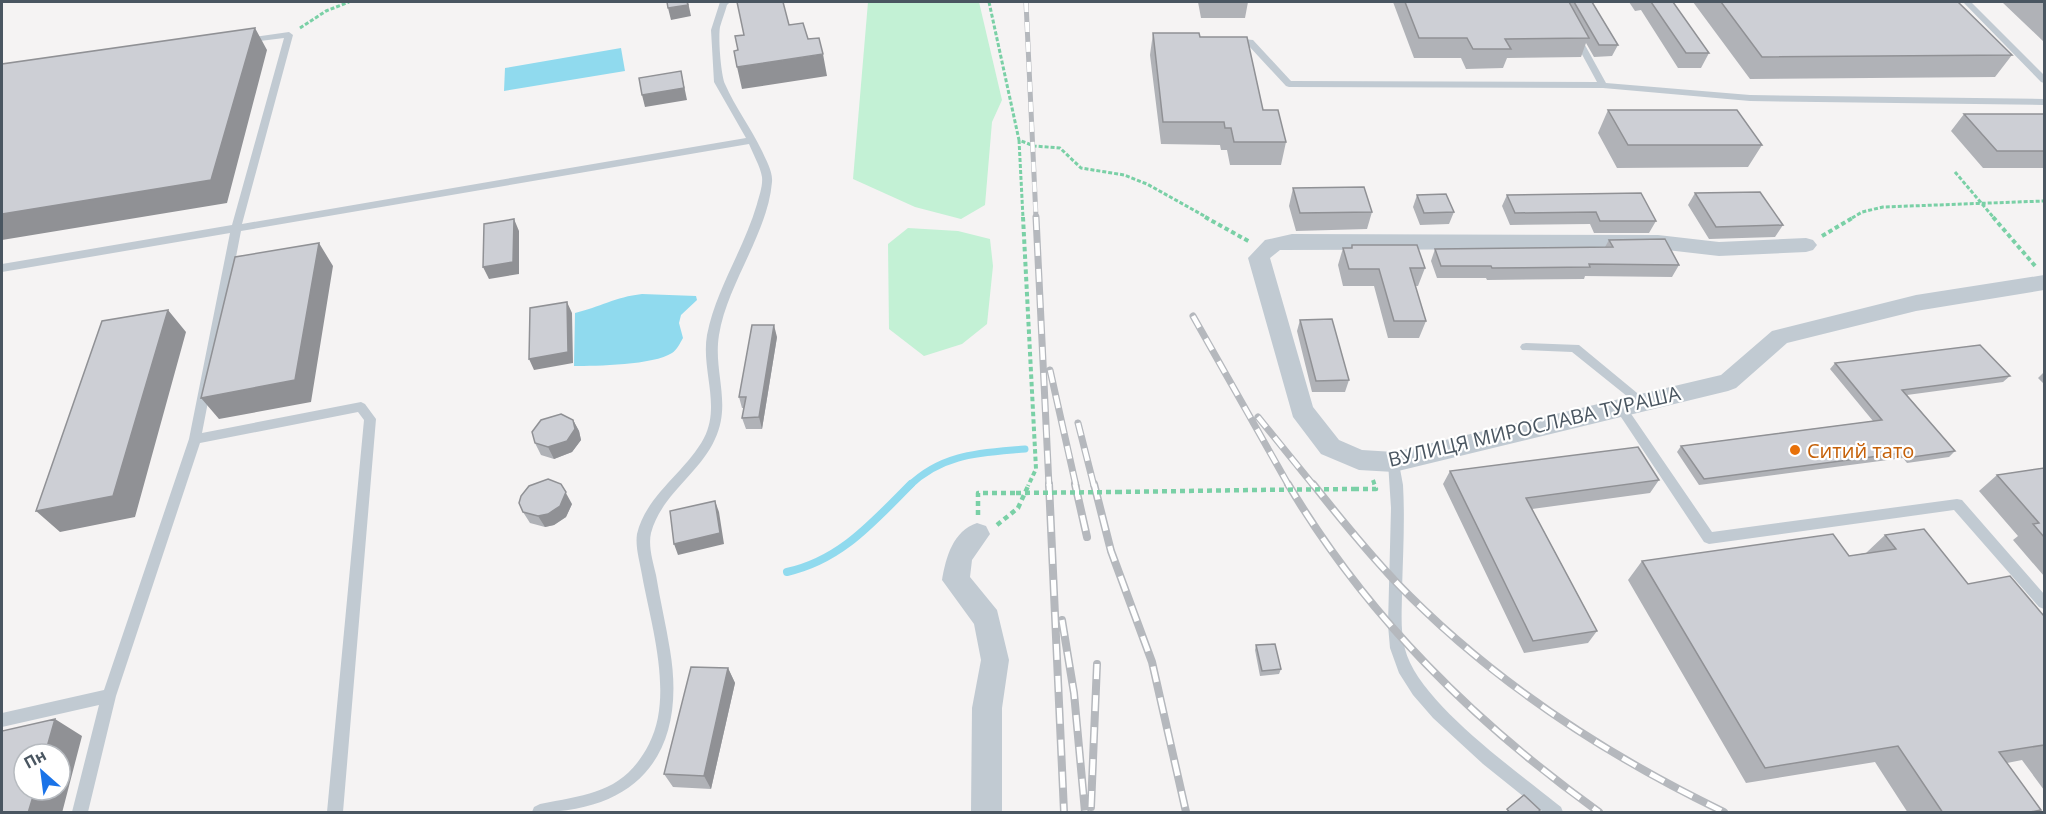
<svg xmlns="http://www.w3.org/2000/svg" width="2046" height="814" font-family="'Open Sans',sans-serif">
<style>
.green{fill:#c3f1d5}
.water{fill:#90daee}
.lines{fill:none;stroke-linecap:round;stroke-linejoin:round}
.stream-far1{stroke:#90daee;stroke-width:7}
.stream{stroke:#90daee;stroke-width:8}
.path-far2{stroke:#7ad0a6;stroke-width:3;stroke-dasharray:4 2;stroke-linecap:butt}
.path-far1{stroke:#7ad0a6;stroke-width:4;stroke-dasharray:4.5 3;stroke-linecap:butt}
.path{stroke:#7ad0a6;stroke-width:4.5;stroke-dasharray:5 4;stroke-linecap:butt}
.service{fill:#c1cad2;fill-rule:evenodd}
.minor{fill:#c1cad2;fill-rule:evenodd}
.rail-far2-casing{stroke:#b5b8bd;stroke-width:5}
.rail-far1-casing{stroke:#b5b8bd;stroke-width:7}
.rail-casing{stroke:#b5b8bd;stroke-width:8}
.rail-far2{stroke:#fff;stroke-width:4;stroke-dasharray:10;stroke-linecap:butt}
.rail-far1{stroke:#fff;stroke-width:4.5;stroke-dasharray:13;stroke-linecap:butt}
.rail{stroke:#fff;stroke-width:5;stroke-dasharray:16;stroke-linecap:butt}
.path-bridge{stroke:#7ad0a6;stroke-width:4.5;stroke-dasharray:5 4;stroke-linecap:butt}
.wall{fill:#b0b2b7}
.shaded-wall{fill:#909195}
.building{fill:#cdcfd5;stroke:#909195;stroke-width:1.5}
.food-dot{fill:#e8710a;stroke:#fff;stroke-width:2}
.labels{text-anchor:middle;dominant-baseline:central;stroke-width:4.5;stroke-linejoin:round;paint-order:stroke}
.street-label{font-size:20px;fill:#4a5661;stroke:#fff}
.food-label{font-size:20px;fill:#c56008;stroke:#fff;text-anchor:start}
</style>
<rect width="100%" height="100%" fill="#f5f3f3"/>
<!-- green -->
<path class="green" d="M868,2h111l23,98 -10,22 -7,83 -24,14 -46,-12 -62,-28z
M908,228l50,3 32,8 3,27 -6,58 -25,20 -38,12 -35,-27 -1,-85z"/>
<!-- water -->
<path class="water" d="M621,48l4,23 -121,20 1,-23z
M642,294l54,2 1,4 -16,15 -2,8 4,15c-3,5 -6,12 -11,15 -18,12 -76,13 -98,13l1,-53c25,-6 40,-16 67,-19z"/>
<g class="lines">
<!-- stream-far1 -->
<path class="stream-far1" d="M909,486c34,-33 72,-33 116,-37"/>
<!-- stream -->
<path class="stream" d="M787,572c54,-12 86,-50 124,-88"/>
<!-- path-far2 -->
<path class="path-far2" d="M989,2l30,138 15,6 26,2 21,20 43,7 23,9 61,34
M300,28l26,-17 23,-9
M1019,140l4,78
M1955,172l39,46
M1852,218l10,-6 21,-5 161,-6"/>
<!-- path-far1 -->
<path class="path-far1" d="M1023,217l13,252 -8,17
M1205,217l45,25
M1993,217l43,50
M1822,236l32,-19
M1373,480l2,6"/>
<!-- path -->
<path class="path" d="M1354,489h22l-2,-5
M1117,492l135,-2
M978,515v-22h38
M997,525l21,-17 11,-24"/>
<!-- service -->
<path class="service" d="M720,2h10l-3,3c-2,7 -5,15 -7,22 -2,11 1,48 5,57 10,23 26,44 37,67 4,9 11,21 10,31 -4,51 -45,102 -53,153 -6,37 13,68 -4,104 -15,34 -54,56 -64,94 -3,13 2,29 5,42 4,25 10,50 14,75 17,100 -29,164 -138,162l2,-5 6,-3c49,-10 84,-11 109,-60 25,-48 2,-119 -7,-169 -2,-13 -7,-28 -5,-41 9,-39 49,-62 67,-96 17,-33 -3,-68 3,-103 9,-46 37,-86 50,-131 2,-8 6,-18 5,-27 -2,-11 -9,-23 -13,-33l-508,87 -39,202 159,-31 4,2 11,15 -33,393h-16l37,-392 -6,-8 -158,31 -84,253 -28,116h-16l27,-107 -97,22v-14l102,-23 85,-251 41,-206 -228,39v-8l230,-39 52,-187 -40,5 -1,-2 4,-3 42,-6 4,3 -51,189 504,-86 -32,-56 -3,-52z
M1963,2h8l73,73v8l-3,-1z
M1576,33l4,3 26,47 144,12 294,4v6l-294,-4 -147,-13 -314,-1 -3,-1 -39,-42h-13l-4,-3 4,-3 19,2 38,41 306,1 -25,-46z
M1526,343l53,2 69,57 -2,3h-8l-66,-53 -50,-2 -2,-3 2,-3z
M1621,403l4,2 87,127 245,-33 5,1 82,94v15l-5,-2 -85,-97 -245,34 -5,-2 -87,-131 -2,-3 2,-3z
M1394,457l4,1 5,27c2,35 0,70 -1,105 0,19 -2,41 3,59 13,53 113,123 156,158l2,5h-20l-60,-48 -50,-46 -20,-23 -14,-22 -9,-25 -2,-23 3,-117 -3,-46 2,-4z"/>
<!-- minor -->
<path class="minor" d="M1292,234l366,1 61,7 87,-4 7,2 4,5 -4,5 -7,2 -87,4 -61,-7 -378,1 -10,8 43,149 26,33 23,10 32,2 327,-77 51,-44 144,-36 128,-20v15l-128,21 -129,32 -51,45 -8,3 -334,81 -35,-2 -38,-16 -28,-37 -45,-159 17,-18z
M977,523l9,3 4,8 -18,26 -2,17 27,33 12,50 -7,48v104h-31l1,-104 9,-48 -7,-36 -32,-44c4,-23 11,-49 35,-57z"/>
<defs>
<path id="rail-far2" d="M1026,2l10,216"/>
<path id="rail-far1" d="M1036,217l13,269
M1193,316l96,170
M1050,370l26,116
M1258,417l56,69
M1078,423l16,63"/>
<path id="rail" d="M1049,484l15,328
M1075,484l12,53
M1094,484l17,67 41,111 34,150
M1288,484c79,133 186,238 311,328
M1313,484c26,33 53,66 82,97 94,98 207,172 329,231
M1062,620l12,73 11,119
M1091,807l6,-143"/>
</defs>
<!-- rail-far2 casing -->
<use href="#rail-far2" class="rail-far2-casing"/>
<!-- rail-far1 casing -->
<use href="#rail-far1" class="rail-far1-casing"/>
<!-- rail casing -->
<use href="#rail" class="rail-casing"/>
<!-- rail-far2 -->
<use href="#rail-far2" class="rail-far2"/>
<!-- rail-far1 -->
<use href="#rail-far1" class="rail-far1"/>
<!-- rail -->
<use href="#rail" class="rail"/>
<!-- path-bridge -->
<path class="path-bridge" d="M1252,490l102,-1
M1016,493l101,-1"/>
</g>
<!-- wall -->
<path class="wall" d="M1198,2h50l-3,16h-44z
M1393,2h199l26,43 -6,11 -18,1 -8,-14 -5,14 -74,1 -4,10 -37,1 -5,-11h-47z
M1629,2h44l36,51 -8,15h-23l-37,-58 -6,1z
M1693,2h265l54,53 -17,22 -245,2z
M2002,2h42v40z
M1153,33l47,4 63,73 23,32 -5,23h-51l-3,-15h-6l-1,-5 -59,-1 -11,-89z
M1608,110l154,35 -14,22 -131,1 -19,-35z
M1964,114h80v54h-61l-32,-37z
M1293,188l79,24 -5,17 -71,2 -7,-25z
M1695,193l88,32 -8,12 -66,2 -21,-34z
M1417,195l37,17 -5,12 -29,1 -7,-18z
M1507,195l149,26 -7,12h-55l-4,-9 -80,1 -8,-19z
M1609,240l70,25 -7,12 -87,-1 -1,3 -97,1 -1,-2h-49l-6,-17 4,-12 170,-2z
M1352,245l73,23 -7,18h-3l11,35 -7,17h-31l-14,-52h-31l-5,-21 5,-17h8z
M1300,320l49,60 -4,12h-33l-15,-61z
M777,337l-15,92h-16l-4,-11 2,-10h-2l-3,-11z
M1835,363l175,13 -7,6 -96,13 48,56 -6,6 -42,6 -4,-5 -204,27 -22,-33 4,-6 192,-25 -43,-52z
M2044,372v12l-6,-6z
M573,420l6,11 2,9 -9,12 -18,7 -13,-4 -6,-12z
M2044,468v108l-31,-36 5,-4 -39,-45 18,-16z
M1450,471l209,9 -9,13 -118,16 65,122 -9,12 -64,10 -81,-169z
M572,504l-6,13 -12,8 -9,2 -15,-4 -7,-11z
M1885,535l83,49 76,32v174l-22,-30 -15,3 34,47 -5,3h-128l-33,-51 -129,21 -118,-203 14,-19 207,-5 17,-3z
M1256,645l25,24 -2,5 -19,2 -5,-26z
M728,668l7,15 -24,106 -38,-2 -9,-13z"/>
<!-- shaded-wall -->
<path class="shaded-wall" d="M688,2l3,14 -20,4 -3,-12z
M255,28l12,22 -40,153 -225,37v-26z
M823,54l4,22 -85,13 -5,-22z
M681,71l6,29 -42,7 -3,-12z
M514,219l5,12v43l-30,5 -6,-12z
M319,243l14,23 -22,136 -92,17 -18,-21z
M567,302l5,11 1,50 -39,7 -5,-11z
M168,310l18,22 -51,185 -75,15 -24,-21z
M774,325l3,12 -15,92 -3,-12z
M573,420l6,11 2,9 -9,12 -18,7 -6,-12z
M561,484l11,20 -6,13 -12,8 -9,2 -7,-11z
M715,501l4,11 5,32 -46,11 -4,-11z
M728,668l7,15 -24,106 -7,-13z
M55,719l27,17 -20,77h-34l7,-23h25v-36h-15z"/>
<!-- building -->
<path class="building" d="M667,2h20l1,3 -20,3z
M737,2h46l6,23 14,-2 5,16 11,-1 4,16 -86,13 -3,-16 4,-1 -3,-14 9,-1z
M1405,2h164l20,36 -84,1 6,10h-38l-6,-11h-48z
M1574,2h18l26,43h-19z
M1651,2h22l36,51h-23z
M1721,2h237l54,53 -250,2z
M255,28l-44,152 -209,34v-150z
M1153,33h46l1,4h47l16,73h15l8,32h-52l-3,-14h-6l-1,-6h-61z
M681,71l3,17 -42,7 -3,-17z
M1608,110h129l25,35h-134z
M1964,114h80v37h-47z
M1364,187l8,25 -72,1 -7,-25z
M1760,192l23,33 -67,2 -21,-34z
M1641,193l15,28h-56l-4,-9 -81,1 -8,-18z
M1446,194l8,18 -30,1 -7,-18z
M514,219l-1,43 -30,5 1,-43z
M1665,239l14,26 -90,-1 1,3 -98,1 -1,-2h-50l-6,-17 178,-2 -4,-7z
M319,243l-24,137 -94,18 34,-141z
M1352,245h65l8,23h-15l16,53h-32l-15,-52h-30l-6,-21h9z
M567,302l1,50 -39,7 1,-51z
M168,310l-55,186 -77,15 66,-190z
M1332,319l17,61 -33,1 -16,-61z
M752,325h22l-15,92 -17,1 4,-21h-7z
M1980,345l30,31 -108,14 53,61 -42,6 -4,-5 -205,27 -23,-33 201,-26 -47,-57z
M561,414l12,6 2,9 -8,12 -19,6 -13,-4 -3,-11 9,-12z
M1638,447l21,33 -133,18 71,133 -64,10 -83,-170z
M2044,468v69l-11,-13 6,-1 -42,-48z
M548,479l13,5 5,8 -6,14 -12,8 -10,2 -15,-4 -4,-9 2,-7 8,-10z
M715,501l5,32 -46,11 -4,-33z
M1924,529l44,55 42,-8 34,40v129l-45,7 42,58 -16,3h-82l-45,-67 -133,22 -123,-207 191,-27 16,22 47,-7 -11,-14z
M1275,644l6,25 -19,2 -6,-26z
M691,667l37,1 -24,108 -40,-2z
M55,719l-10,35h-21v36h11l-7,23h-26v-82z
M1524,795l16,15 -3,3h-27l-3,-4z"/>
<!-- markers -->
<circle class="food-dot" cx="1795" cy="450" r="6"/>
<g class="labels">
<!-- street labels -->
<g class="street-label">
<text transform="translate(1534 426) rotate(-13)">ВУЛИЦЯ МИРОСЛАВА ТУРАША</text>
</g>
<!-- food labels -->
<g class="food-label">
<text x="1807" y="450">Ситий тато</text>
</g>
</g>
<!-- border -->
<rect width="2046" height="814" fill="none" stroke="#4a5661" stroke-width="6"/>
<!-- north arrow -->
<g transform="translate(42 772) rotate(332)"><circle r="28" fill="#ffffff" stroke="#b7bbc0" stroke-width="1.5"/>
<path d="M0-4.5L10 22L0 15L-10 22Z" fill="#1a73e8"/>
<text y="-9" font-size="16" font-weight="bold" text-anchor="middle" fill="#4a5661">Пн</text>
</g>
</svg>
